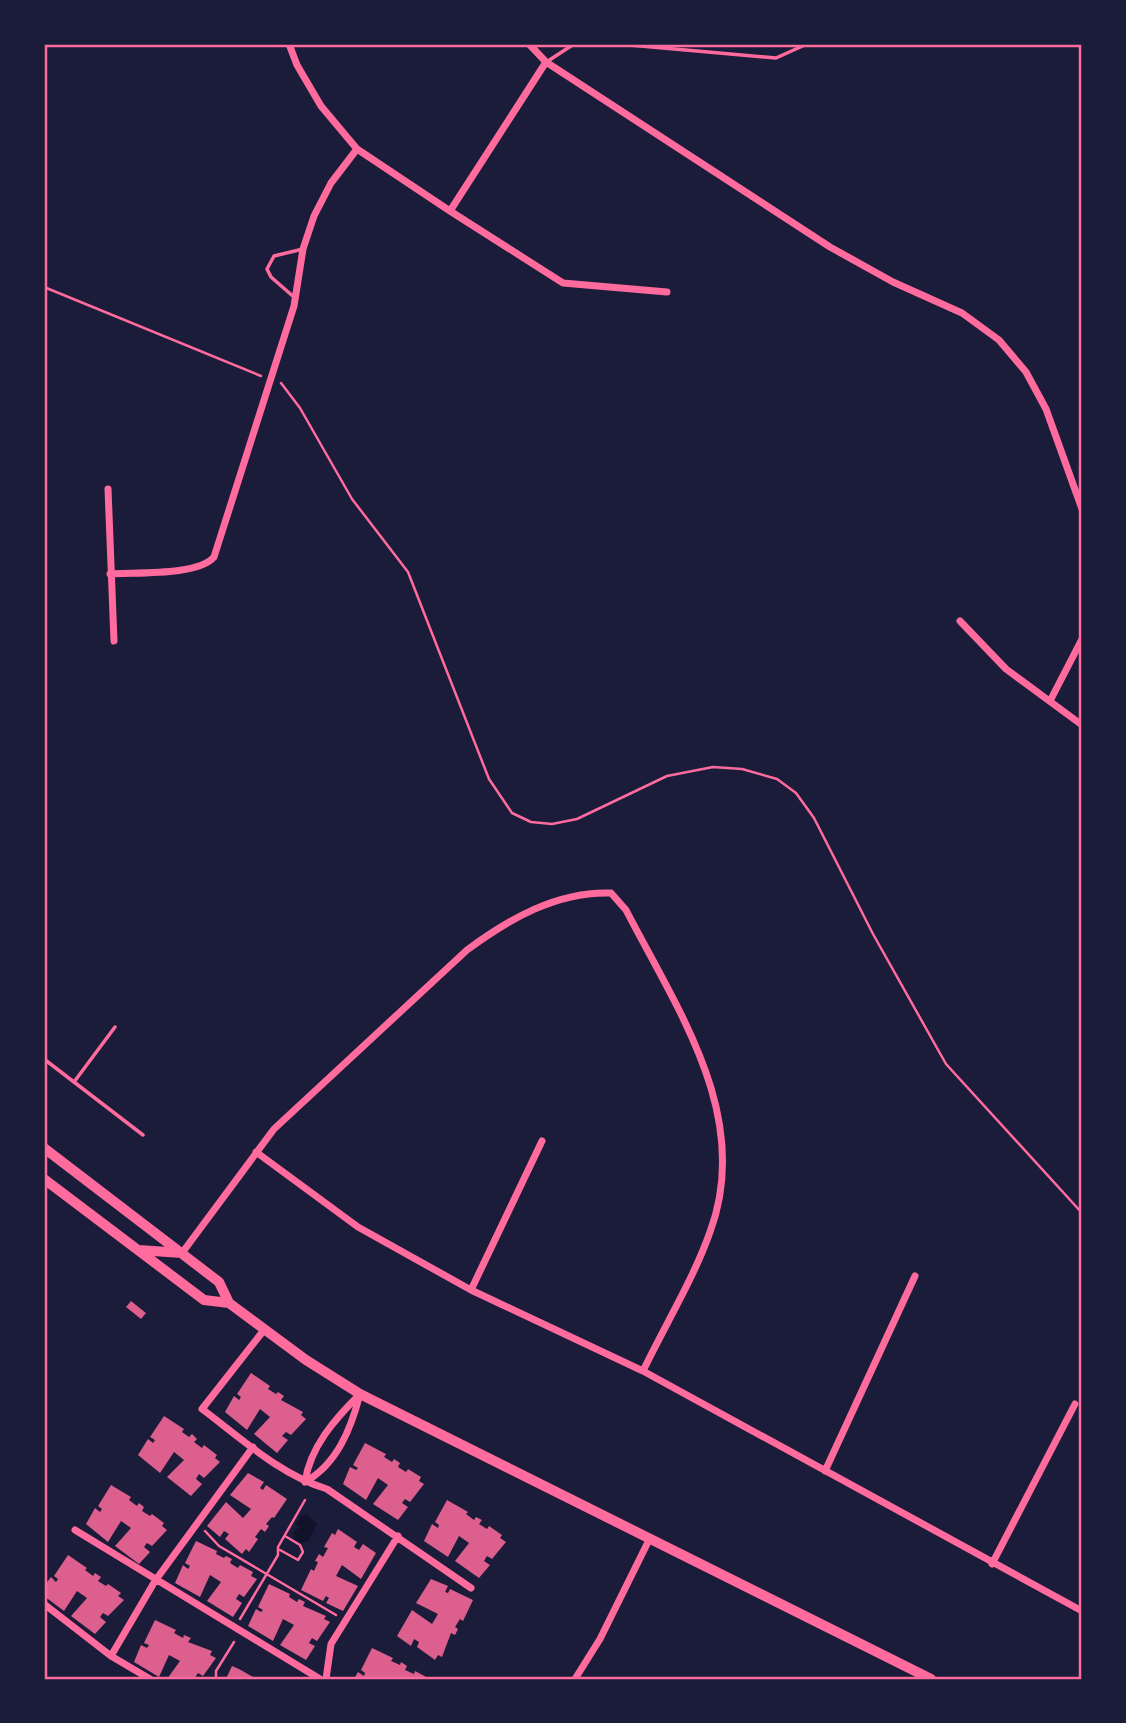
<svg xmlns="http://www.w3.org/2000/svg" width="1126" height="1723" font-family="Merriweather,serif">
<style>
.water{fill:#12122b}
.building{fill:#dd5f8e}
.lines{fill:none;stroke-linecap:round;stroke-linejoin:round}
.path{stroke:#ff6b9d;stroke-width:2.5}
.service{stroke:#ff6b9d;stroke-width:3.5}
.minor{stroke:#ff6b9d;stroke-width:7}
.primary{stroke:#ff6b9d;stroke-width:10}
.neatline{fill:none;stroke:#ff6b9d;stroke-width:2.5}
</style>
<rect width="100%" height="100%" fill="#1b1b3a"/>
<!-- water -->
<path class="water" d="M307,1514l10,10 -9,17 -7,2 -6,-3 -2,-7 7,-6 -4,-3 5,-8z"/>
<!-- building -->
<path class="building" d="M131,1301l15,12 -5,6 -15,-12z
M251,1373l19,13 -2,3 8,5 2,-2 6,4 -3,4 22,12 -2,3 5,4 -15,16 -5,-3 -4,4 6,4 -11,13 -23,-19 16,-17 -10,-8 -13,21 -22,-18 9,-16 5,4 2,-3 -4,-3z
M164,1416l20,13 -2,3 7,5 3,-3 5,5 -3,3 8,6 2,-3 13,10 -2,3 5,4 -16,16 -5,-4 -3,5 6,5 -11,12 -24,-19 17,-17 -10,-8 -14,21 -22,-18 10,-16 5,4 2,-3 -5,-3z
M365,1443l21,11 -2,3 8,5 2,-3 6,4 -2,4 8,5 2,-3 13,8 -2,4 5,3 -14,18 -5,-3 -3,4 6,4 -10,13 -25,-16 15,-19 -10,-7 -12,22 -23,-16 7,-17 6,3 2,-2 -5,-3z
M248,1473l16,9 -4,6 3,2 3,-5 21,14 -13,19 -2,-1 -6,7 3,2 -4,6 -4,-3 -6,8 3,2 -9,13 -3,-3 -4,5 -17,-15 4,-5 -5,-3 -4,6 -13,-11 19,-24 17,16 8,-9 -21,-14z
M111,1485l20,12 -2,3 8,6 2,-3 5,4 -2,4 8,5 2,-2 12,9 -2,3 5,4 -15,16 -5,-3 -3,4 6,5 -11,12 -24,-18 16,-18 -10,-7 -13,21 -22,-18 9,-16 5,4 2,-3 -4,-3z
M447,1500l21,12 -2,2 8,6 2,-3 6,3 -3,4 8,5 2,-3 13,9 -2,3 6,4 -14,17 -5,-3 -3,5 6,4 -11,13 -24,-17 14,-18 -10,-7 -11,21 -24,-16 8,-17 6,4 1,-3 -4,-3z
M338,1529l19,13 -3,5 5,3 4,-6 13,9 -15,26 -19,-14 -6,11 22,10 -15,25 -17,-8 3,-5 -3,-2 -3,5 -22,-11 10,-21 3,2 4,-9 -3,-1 4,-7 4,3 5,-9 -4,-1 8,-14 3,2z
M196,1541l21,10 -1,3 8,4 2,-2 6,3 -2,4 8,5 2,-3 13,7 -2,4 6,3 -13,18 -5,-3 -3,5 6,4 -9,14 -26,-16 14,-19 -11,-7 -10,22 -25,-14 8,-18 5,4 2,-3 -5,-3z
M68,1555l19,13 -2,2 8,6 2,-3 6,4 -3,4 8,5 2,-2 13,9 -3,3 6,4 -16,16 -5,-3 -3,4 6,5 -11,12 -24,-18 16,-18 -10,-7 -13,20 -20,-15v-10l7,-9 5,5 2,-3 -4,-3z
M431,1579l17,7 -3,6 3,1 2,-4 23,11 -10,21 -3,-2 -5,8 3,2 -3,6 -4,-2 -9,24 -4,-2 -3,5 -18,-13 2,-5 -5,-3 -3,7 -14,-10 15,-26 20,14 6,-10 -22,-11z
M269,1584l21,10 -1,3 8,5 2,-3 6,3 -2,4 23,10 -2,3 6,3 -13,19 -5,-3 -3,5 6,3 -9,14 -26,-15 14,-20 -11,-6 -10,22 -25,-15 8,-17 5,3 2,-2 -5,-3z
M155,1620l21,10 -2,3 9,5 1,-3 7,3 -3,4 24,9 -2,4 6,3 -13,18 -5,-3 -4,6h-27l13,-18 -11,-6 -10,22 -25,-15 7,-17 6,3 2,-3 -5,-2z
M372,1648l21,10 -2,3 9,4 1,-3 6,4 -2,4 9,4 1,-3 15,8h-76l4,-7 6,4 1,-3 -4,-3z
M232,1666l7,3 14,8 -2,2h-25z"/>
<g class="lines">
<!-- path -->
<path class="path" d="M44,287l217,89
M281,383l19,25 52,91 56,73 81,207 23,34 19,9 21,2 25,-5 90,-43 46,-9 29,2 35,10 19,14 18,25 59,116 73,130 136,149
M205,1531l14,15 117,69
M280,1550l18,10 5,-8 -3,-7 -15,-9
M240,1619l38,-64v-8l27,-47
M216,1679v-8l18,-29"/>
<!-- service -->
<path class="service" d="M618,44l158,14 31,-14
M548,61l26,-17
M295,298l-24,-21 -4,-8 7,-13 29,-7
M44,1059l99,76
M74,1082l41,-55"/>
<!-- minor -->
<path class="minor" d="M289,44l8,21 24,41 36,43 93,62 113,72 104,9
M529,44l17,18 284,185 63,35 69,31 37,27 27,32 20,37 36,100
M450,211l96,-149
M108,489l6,152
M110,574c25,-2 88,2 104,-17l80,-251 9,-57 11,-33 17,-33 26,-34
M960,621l46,48 76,56
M1050,701l32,-62
M256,1152l102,75 113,63 172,81 439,240
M182,1253l92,-124 193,-179c42,-31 90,-59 144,-57l15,17c51,99 127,207 84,322 -17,48 -45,93 -67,139
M471,1290l71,-149
M264,1330l-62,79c39,29 78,66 125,80l144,99
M825,1471l90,-195
M305,1482c32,-18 46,-53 55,-88
M305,1482c5,-35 30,-63 54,-87
M75,1530l245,149
M992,1564l83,-160
M44,1604l67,52 39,23
M111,1656l44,-75 98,-134
M326,1679l5,-35 67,-108
M575,1679l25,-40 50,-101"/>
<!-- primary -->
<path class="primary" d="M44,1148l175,134 10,21 77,57 54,34 571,285
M44,1179l160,121 25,3
M139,1250l43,3"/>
</g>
<!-- border -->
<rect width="1126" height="1723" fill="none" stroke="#1b1b3a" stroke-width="91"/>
<rect x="46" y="46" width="1034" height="1632" class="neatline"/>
</svg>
